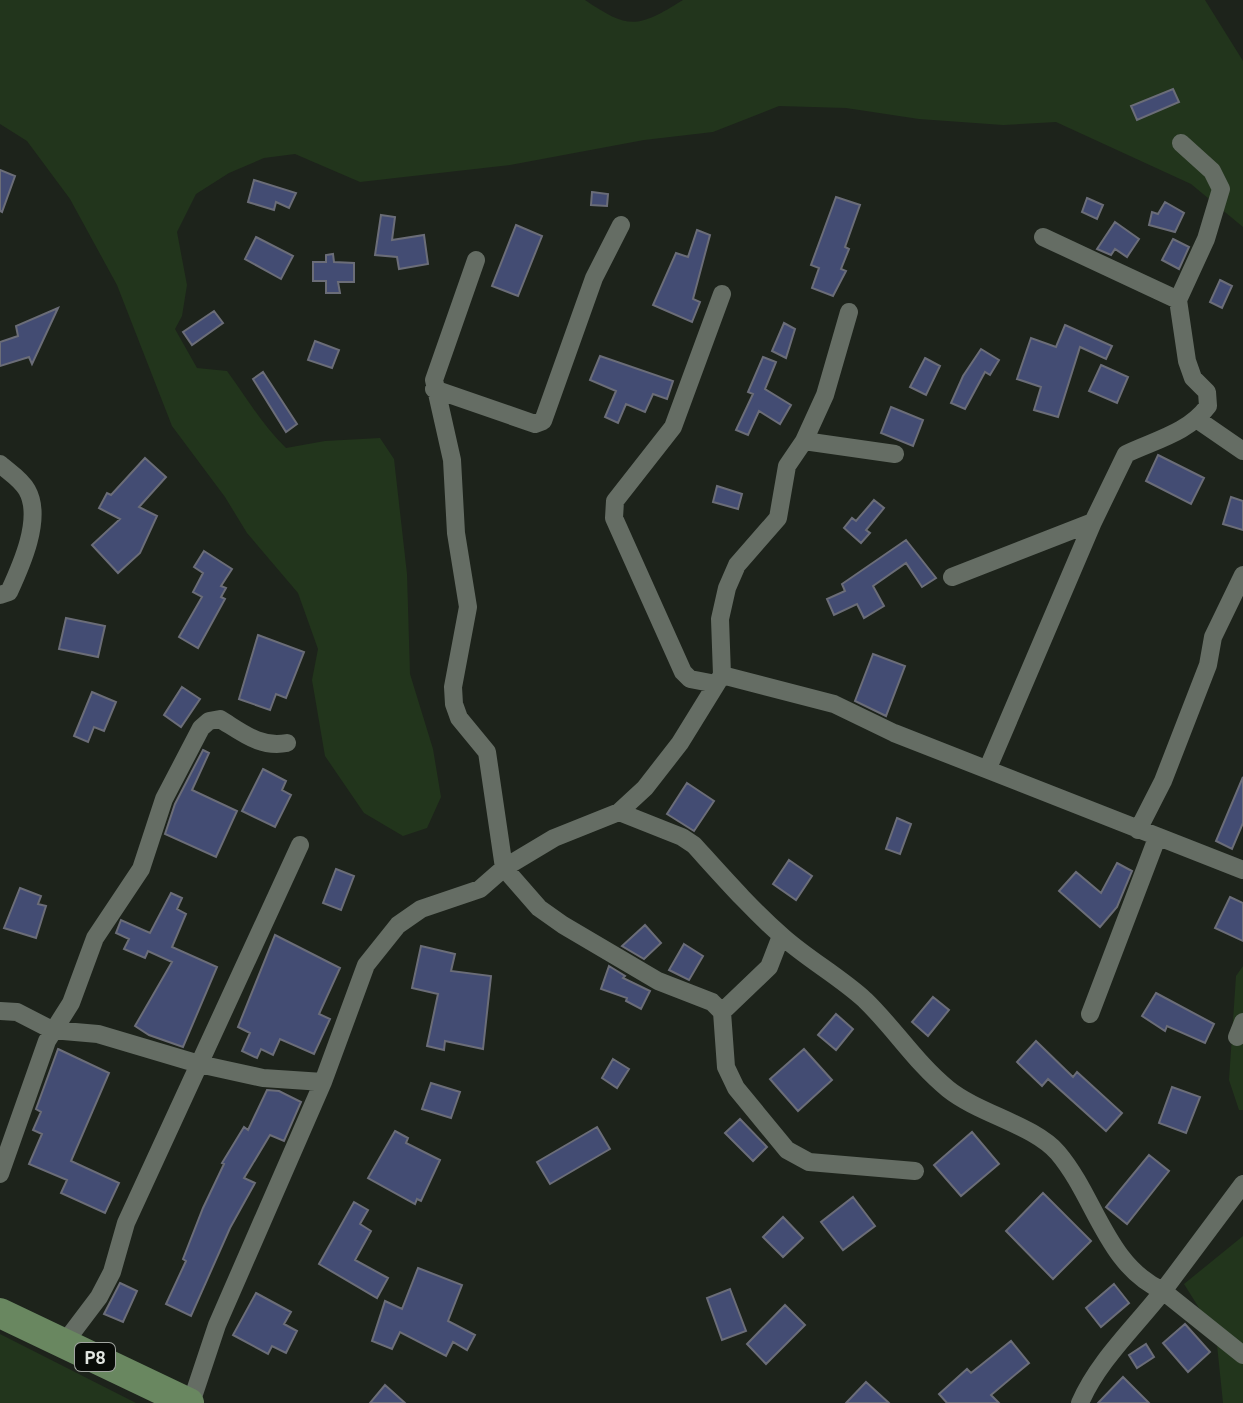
<svg xmlns="http://www.w3.org/2000/svg" width="1243" height="1403" font-family="Ubuntu,sans-serif">
<style>
.green{fill:#22351c}
.building{fill:#434c73;stroke:#6b6d78;stroke-width:2}
.lines{fill:none;stroke-linecap:round;stroke-linejoin:round}
.minor{stroke:#656d64;stroke-width:18}
.primary{stroke:#698760;stroke-width:30}
.labels{text-anchor:middle;dominant-baseline:central;stroke-width:6;stroke-linejoin:round;paint-order:stroke}
.shield{fill:#090c08;stroke:#a1a5a0;stroke-width:2}
.shield-label{font-size:18px;font-weight:bold;fill:#e2e6e1}
</style>
<rect width="100%" height="100%" fill="#1d231b"/>
<!-- green -->
<path class="green" d="M0,0h585c44,30 53,28 98,0h522l38,61v166l-52,-43 -135,-62 -53,3 -84,-6 -73,-11 -67,-2 -66,26 -69,8 -134,25 -150,17 -65,-28 -31,4 -35,15 -33,21 -19,38 10,53 -5,31 -7,13 22,39 30,3c20,27 35,54 59,77l39,-7 55,-3 14,21 13,115 3,100 23,75 8,48 -14,31 -24,8 -39,-23 -39,-57 -13,-76 6,-31 -20,-56 -51,-60 -22,-36 -53,-71 -55,-141 -47,-86 -43,-58 -27,-17z
M1243,966v144h-4l-10,-30 7,-104z
M1243,1236v167h-20l-7,-68 -32,-51z
M0,1334l136,69h-136z"/>
<!-- building -->
<path class="building" d="M1173,89l6,13 -42,18 -6,-14z
M0,170l15,6 -13,36 -2,-1z
M254,180l42,13 -7,15 -13,-6 -2,8 -26,-8z
M592,192l16,2 -1,12 -16,-1z
M836,197l24,8 -15,42 4,2 -8,20 5,2 -13,25 -21,-8 7,-20 -8,-3z
M1087,198l16,7 -6,14 -15,-7z
M1165,202l19,11 -9,19 -26,-7 3,-13 6,2z
M381,215l14,2 -3,23 32,-5 4,29 -29,5 -2,-12 -22,-2z
M1115,222l24,17 -12,18 -12,-8 -4,6 -14,-6z
M516,225l26,11 -24,60 -26,-10z
M697,230l13,5 -17,64 7,3 -8,20 -39,-17 23,-52 12,4z
M256,237l37,19 -12,23 -36,-20z
M1173,239l16,8 -10,22 -17,-9z
M333,254l1,8 20,1v19h-16l2,11h-14v-12h-13v-19h13v-7z
M1220,280l12,6 -10,22 -12,-6z
M58,308l-26,56 -3,-7 -29,9v-24l18,-6 -2,-10z
M214,311l9,12 -31,22 -9,-13z
M784,323l11,6 -9,29 -14,-7z
M1065,325l47,21 -6,13 -26,-12 -22,70 -24,-7 7,-23 -24,-8 14,-41 25,9z
M315,341l24,9 -7,18 -24,-8z
M981,349l18,11 -9,15 -5,-3 -20,37 -14,-6 12,-27z
M600,356l73,25 -6,18 -14,-5 -8,18 -19,-8 -8,19 -13,-6 11,-26 -26,-11z
M763,357l13,5 -11,27 26,16 -11,19 -21,-13 -11,24 -12,-5 17,-36 -5,-2z
M925,358l15,8 -14,29 -16,-8z
M1101,365l27,12 -11,26 -28,-12z
M263,372l34,52 -11,8 -33,-53z
M891,407l32,13 -10,26 -32,-13z
M1158,455l46,23 -13,26 -45,-23z
M145,458l21,19 -27,30 18,9 -17,37 -22,20 -26,-28 28,-26 -21,-11 8,-15 4,2z
M717,486l25,8 -4,15 -25,-7z
M1231,497l12,4v29l-20,-6z
M874,500l10,8 -18,22 4,3 -9,10 -17,-15 8,-10 4,3z
M906,540l30,38 -14,9 -16,-24 -33,23 11,20 -20,12 -7,-14 -23,11 -7,-16 18,-8 -3,-7z
M204,551l28,18 -11,17 5,2 -5,9 4,2 -27,49 -19,-11 23,-40 -9,-5 10,-19 -9,-6z
M66,618l39,8 -7,31 -39,-8z
M258,635l46,17 -18,46 -10,-4 -6,16 -31,-11z
M873,654l32,12 -19,50 -31,-15z
M182,687l18,12 -19,28 -17,-12z
M92,692l24,10 -12,29 -10,-4 -6,15 -14,-6z
M203,750l6,3 -17,37 45,21 -21,46 -51,-23 10,-30z
M263,769l23,12 -4,9 9,5 -16,32 -33,-16z
M1243,777v46l-11,26 -16,-8z
M687,783l27,18 -20,30 -27,-17z
M897,818l14,6 -11,30 -14,-5z
M789,860l23,16 -16,24 -23,-16z
M1117,863l15,8 -15,36 -17,20 -41,-36 17,-19 25,21z
M336,869l18,7 -13,34 -18,-7z
M20,888l21,8 -3,8 8,2 -10,32 -32,-10z
M171,893l11,5 -5,11 9,5 -14,33 45,20 -34,80 -34,-12 -14,-9 37,-64 -24,-11 -3,7 -21,-9 5,-10 -13,-6 5,-13 29,13z
M1230,897l13,6v38l-28,-13z
M645,925l16,18 -17,16 -22,-13z
M275,935l65,33 -21,46 11,5 -16,35 -34,-15 -7,16 -12,-6 -4,9 -15,-7 8,-18 -12,-6z
M684,944l19,12 -14,24 -20,-10z
M421,946l34,8 -4,17 40,5 -8,73 -38,-8 -1,9 -17,-4 11,-52 -26,-6z
M609,966l16,10 -2,2 27,13 -9,18 -15,-8 1,-3 -26,-9z
M1156,993l58,31 -9,19 -38,-17 -2,5 -23,-15z
M933,997l16,13 -21,26 -16,-14z
M836,1014l17,15 -17,21 -18,-15z
M1036,1041l37,36 4,-5 45,41 -16,18 -58,-52 -6,7 -25,-24z
M58,1049l51,24 -38,88 48,22 -14,30 -44,-20 6,-13 -38,-16 13,-30 -9,-4 8,-18 -5,-3z
M804,1049l28,31 -34,31 -28,-32z
M613,1059l16,10 -12,19 -15,-10z
M431,1083l29,9 -9,26 -29,-9z
M1172,1087l28,10 -14,36 -27,-10z
M267,1090l12,1 22,11 -17,39 -14,-6 -26,43 11,5 -25,45 -39,88 -25,-12 20,-43 -3,-2 20,-51 21,-44 -2,-1 22,-36 4,3z
M740,1119l27,28 -14,14 -28,-28z
M597,1127l13,22 -60,35 -13,-22z
M395,1131l13,7 -2,5 34,17 -19,41 -4,-2 -2,5 -47,-26z
M972,1132l27,32 -38,32 -27,-31z
M1149,1155l20,16 -42,53 -21,-17z
M1043,1193l48,48 -38,38 -47,-48z
M853,1197l22,29 -32,24 -22,-28z
M354,1202l14,8 -8,14 11,7 -16,29 33,18 -11,20 -58,-34z
M783,1217l20,21 -20,19 -20,-20z
M418,1268l44,17 -14,36 27,14 -8,15 -14,-8 -7,14 -46,-24 -8,17 -20,-8 13,-40 17,8z
M120,1283l17,8 -14,31 -19,-8z
M1114,1284l15,19 -28,24 -15,-19z
M730,1289l16,42 -24,9 -15,-42z
M256,1293l35,19 -7,12 13,7 -11,22 -14,-7 -4,8 -35,-19z
M785,1305l20,20 -39,39 -19,-20z
M1185,1324l25,28 -22,20 -25,-29z
M1011,1341l18,22 -38,32 8,8h-52l-8,-9 28,-25 4,4z
M1146,1344l8,13 -17,11 -8,-13z
M1123,1377l26,26h-51z
M866,1382l23,21h-43z
M385,1385l20,18h-35z"/>
<g class="lines">
<!-- minor -->
<path class="minor" d="M1043,237l135,63
M476,260l-42,120 18,80 4,73 12,74 -15,80 1,17 5,14 28,34 17,116 35,40 24,17 95,56 54,21 10,10 4,55 10,21 51,62 22,12 106,9
M434,389l101,35 8,-3 51,-143 27,-53
M1198,420l45,31
M804,441l91,13
M0,464c9,8 21,15 27,26 16,28 -6,76 -18,102l-9,3
M952,577l141,-55
M722,675l112,29 60,29 349,137
M716,684l-26,-5 -7,-7 -69,-154 1,-17 58,-74 49,-133
M988,768l105,-246 33,-68c29,-14 62,-21 82,-48l-1,-14 -14,-14 -6,-17 -9,-61 28,-61 15,-50 -9,-18 -31,-28
M619,812l63,25 12,8c29,32 57,64 89,92 26,23 57,40 82,63 30,29 51,63 83,89 31,25 86,36 110,64 38,45 48,112 105,138 -28,36 -65,70 -83,112
M1138,830l25,-49 45,-116 5,-28 30,-62
M0,1011l17,1 35,18 46,4 101,30 64,14 60,4
M722,1012l47,-45 12,-31
M1090,1014l67,-176
M1237,1037l6,-15
M0,1174l47,-133 24,-38 24,-65 46,-69 23,-70 37,-71 8,-7 11,-2c23,14 40,29 67,24
M1243,1184l-80,107 80,64
M65,1342l34,-45 13,-25 14,-49 174,-378
M191,1403l26,-78 106,-243 43,-117 32,-40 23,-16 59,-20 24,-21 50,-30 65,-26 26,-24 35,-45 42,-68 -2,-56 7,-31 10,-23 41,-47 9,-52 17,-25 21,-46 24,-83"/>
<!-- primary -->
<path class="primary" d="M0,1313l189,90"/>
</g>
<g class="labels">
<!-- shield labels -->
<rect class="shield" x="75" y="1343" width="40" height="28" rx="6"/>
<g class="shield-label">
<text x="95" y="1357">P8</text>
</g>
</g>
</svg>
